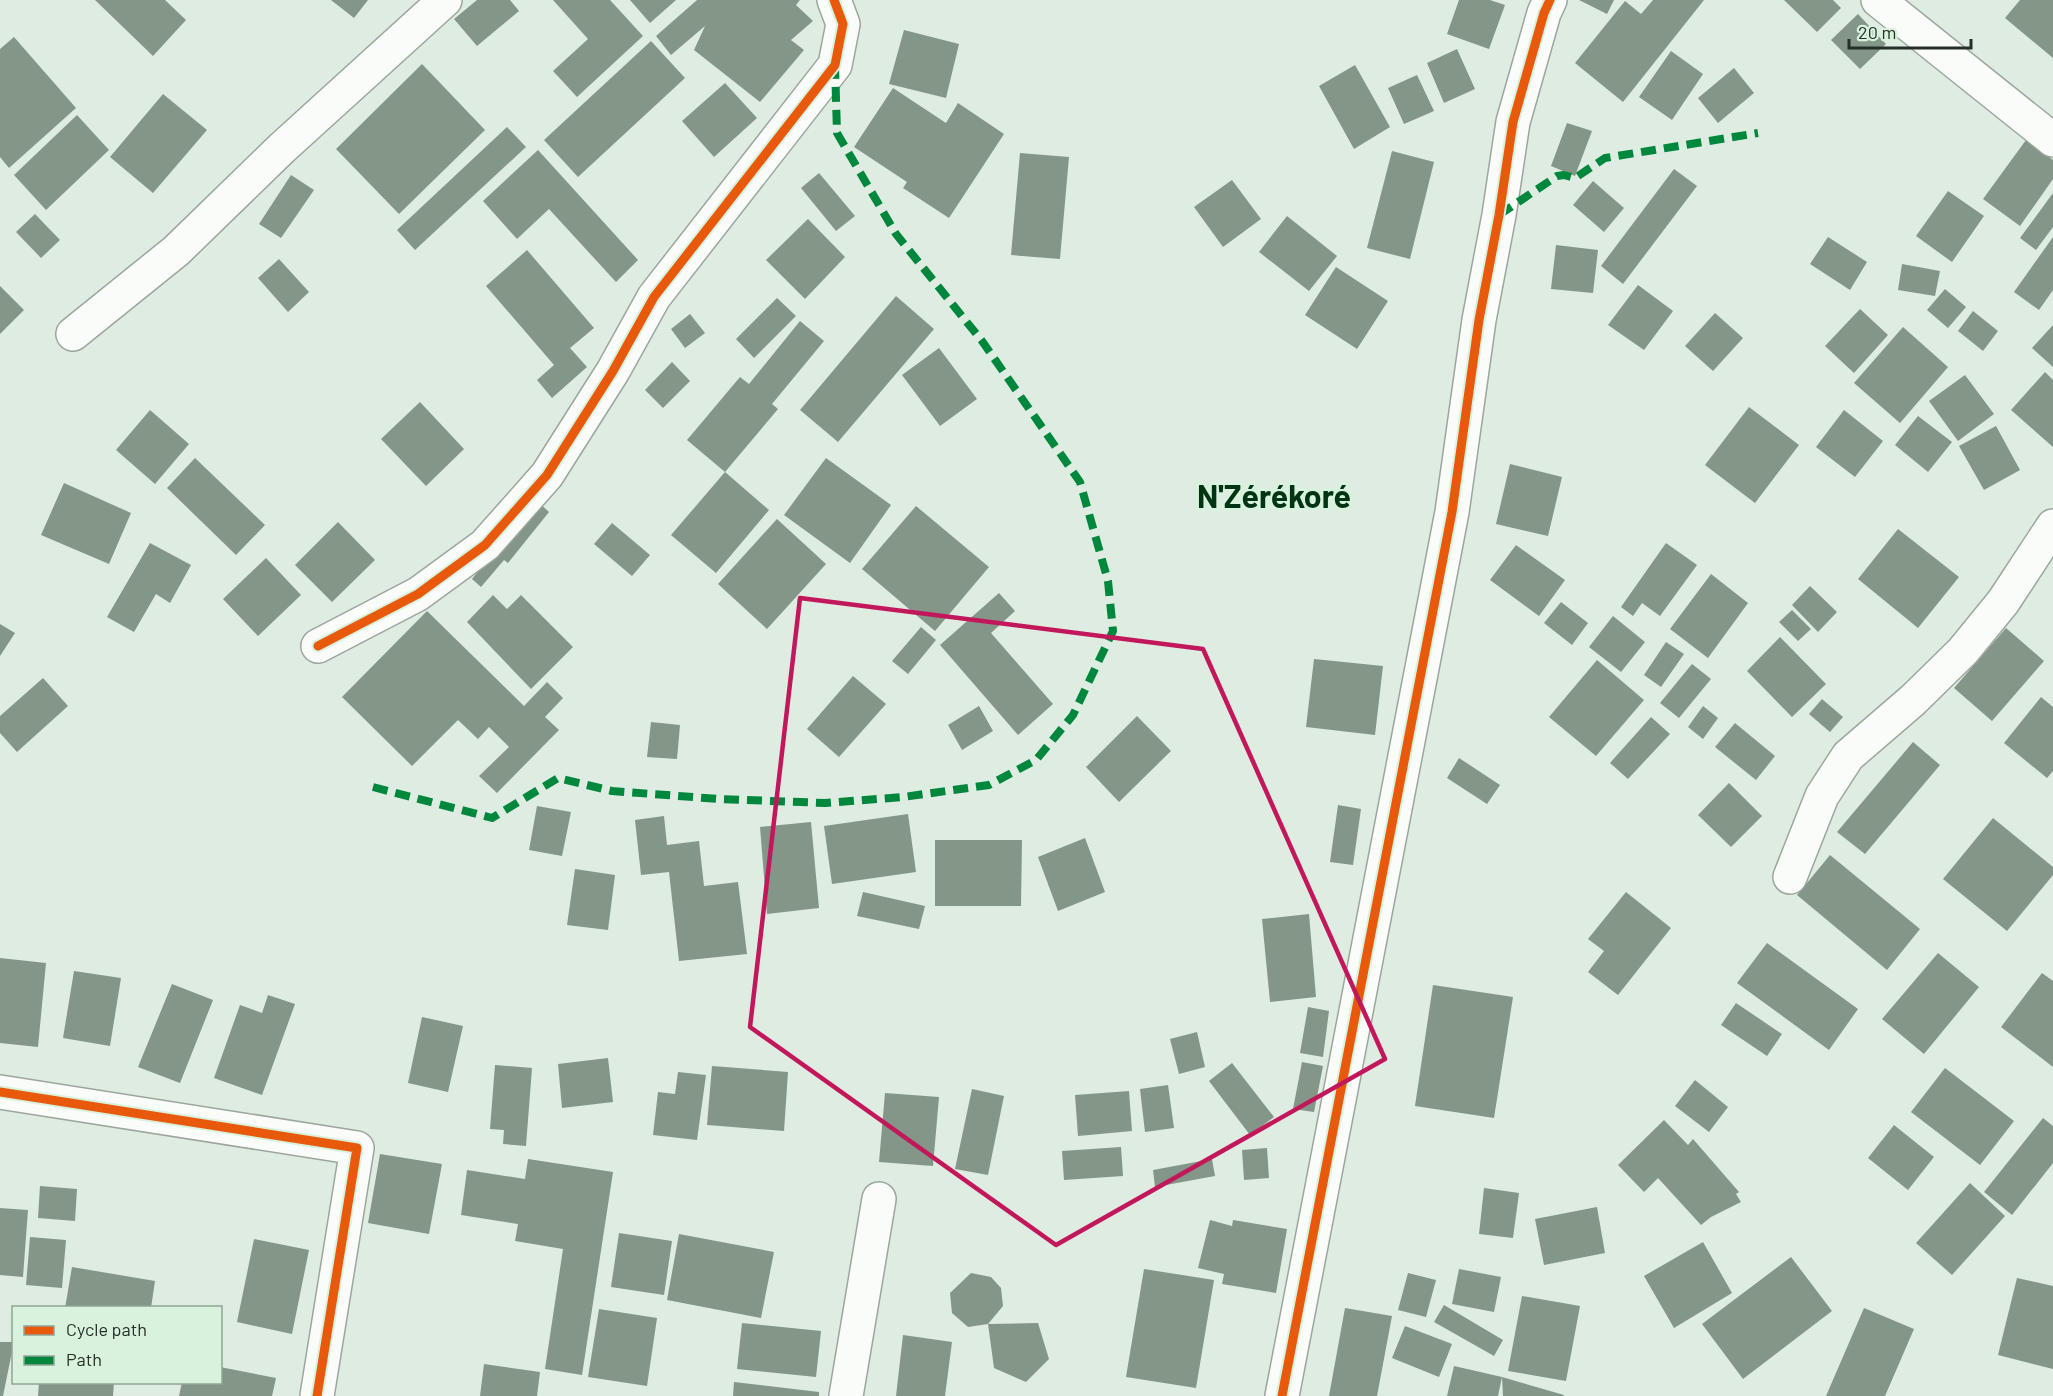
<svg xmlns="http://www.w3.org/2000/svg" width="2053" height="1396" font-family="Barlow,sans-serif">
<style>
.building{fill:#839688}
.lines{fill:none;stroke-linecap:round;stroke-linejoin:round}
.minor-casing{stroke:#9ca69d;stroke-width:36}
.minor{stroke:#fafcfa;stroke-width:33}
.quiet{stroke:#00873e;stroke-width:8;stroke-dasharray:15 8;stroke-linecap:butt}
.cycleway-casing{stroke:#d9f2dd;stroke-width:13}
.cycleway{stroke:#e8590c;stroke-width:9}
.marked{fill:none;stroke:#c2185b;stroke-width:4.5;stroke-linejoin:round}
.labels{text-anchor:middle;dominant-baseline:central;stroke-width:6;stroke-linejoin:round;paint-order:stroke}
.town-label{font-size:32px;font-weight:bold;fill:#003513;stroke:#d9f2dd}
</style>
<rect width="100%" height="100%" fill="#dfece1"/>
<!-- building -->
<path class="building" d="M95,0h70l21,20 -33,36z
M331,0h37l-14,18z
M477,0h33l9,11 -42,35 -23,-27z
M553,0h57l33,36 -66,61 -24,-26 35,-32z
M630,0h46l-26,23z
M697,0h103l-4,5 17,16 -22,19 13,10 -44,52 -66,-52 11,-24 -34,29 -15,-19z
M1459,0h31l15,5 -16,44 -42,-15z
M1579,0h35l-7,14z
M1653,0h51l-81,102 -48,-39 50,-62 16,13z
M1784,0h49l8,8 -24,24z
M2020,0h33v58l-48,-40z
M1858,14l28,30 -26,25 -29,-29z
M904,30l55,14 -13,54 -57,-14z
M14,37l62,71 -67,60 -9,-11v-108z
M651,41l34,37 -107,99 -34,-37z
M1457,49l18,40 -31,14 -17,-40z
M1671,51l32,23 -31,46 -33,-23z
M422,64l63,66 -86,84 -63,-65z
M1355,65l35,62 -36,22 -35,-63z
M1734,68l20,25 -36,30 -20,-25z
M1417,75l17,36 -30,13 -16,-36z
M725,83l32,35 -43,39 -32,-36z
M893,88l53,35 12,-20 46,31 -55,84 -46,-30 4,-6 -53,-35z
M163,94l44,36 -54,63 -43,-36z
M77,115l32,35 -63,60 -32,-35z
M1567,123l25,8 -17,45 -24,-10z
M507,127l19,20 -111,103 -18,-20z
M2026,140l27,20v19l-33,47 -37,-27z
M538,150l100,110 -22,22 -67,-73 -32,30 -34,-38z
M1392,151l42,11 -24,97 -43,-11z
M1020,153l49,4 -9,102 -49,-4z
M1674,169l23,17 -74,98 -22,-18z
M819,173l36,43 -19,15 -35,-43z
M291,175l23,15 -33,48 -22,-14z
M1232,180l29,39 -38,28 -29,-40z
M1593,181l31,27 -20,24 -31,-27z
M1948,191l36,25 -32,46 -36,-26z
M2053,193v34l-17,23 -16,-12z
M35,214l25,26 -19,18 -25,-26z
M1287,216l50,40 -28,35 -50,-39z
M808,219l37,38 -40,42 -39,-39z
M1828,237l39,25 -17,28 -40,-26z
M2053,237v53l-14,20 -25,-18z
M1556,245l42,5 -5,43 -42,-4z
M527,250l67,78 -24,20 17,19 -35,31 -15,-18 17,-15 -68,-79z
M279,259l30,33 -21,20 -30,-34z
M1902,264l38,7 -5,25 -37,-6z
M1336,267l52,34 -31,48 -52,-34z
M1638,285l35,26 -29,39 -36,-25z
M0,286l24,24 -24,24z
M1945,289l21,18 -18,21 -21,-18z
M896,296l38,33 -96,113 -38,-32z
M777,298l19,18 -42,42 -18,-19z
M1860,309l28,26 -34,38 -29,-27z
M1973,311l25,20 -15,20 -25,-20z
M1715,313l28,25 -30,33 -28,-25z
M690,314l15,19 -20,15 -14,-19z
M800,321l24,20 -52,63 6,5 -53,63 -38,-32 53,-63 9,7z
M2053,325v42l-21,-19z
M1903,327l45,40 -48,56 -46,-40z
M939,348l38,51 -37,27 -38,-51z
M672,362l18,19 -27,27 -18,-18z
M2045,372l8,8v67l-42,-37z
M1965,375l29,39 -36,27 -29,-40z
M420,402l44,47 -38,37 -45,-47z
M1749,407l50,38 -44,58 -50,-38z
M150,410l39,34 -34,40 -39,-34z
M1844,410l39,31 -28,36 -39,-30z
M1918,416l34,26 -24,30 -33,-27z
M1996,426l24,44 -36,20 -25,-44z
M195,458l70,67 -29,30 -69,-67z
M826,458l65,47 -41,58 -66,-48z
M1510,464l52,13 -14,59 -52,-12z
M725,472l44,38 -53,63 -45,-38z
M64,483l67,30 -22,51 -68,-29z
M536,500l13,12 -41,51 -4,-3 -23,27 -9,-8z
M916,506l73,61 -54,64 -73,-62z
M777,519l49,45 -59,65 -49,-45z
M338,522l37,38 -43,42 -37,-37z
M612,523l38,32 -18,21 -38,-32z
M1898,529l61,48 -41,51 -60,-49z
M150,543l41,22 -21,38 -14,-9 -22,38 -27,-15z
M1666,543l31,22 -37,51 -18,-13 -9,13 -12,-9z
M1516,545l49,35 -26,36 -49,-36z
M266,558l35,37 -43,41 -35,-37z
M1711,574l37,29 -40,55 -38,-29z
M1810,586l27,26 -19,20 -26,-27z
M999,593l16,18 -24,22 62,71 -35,31 -78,-90z
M493,595l14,14 14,-14 52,52 -42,42 -64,-67z
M1561,602l27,21 -16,22 -28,-22z
M1792,610l19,19 -13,12 -19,-19z
M427,611l97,95 23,-24 16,16 -18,19 14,13 -62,63 -18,-17 30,-29 -20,-20 -11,12 -20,-19 -46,46 -70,-69z
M1613,616l32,26 -24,30 -32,-25z
M0,624l15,9 -15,23z
M921,627l15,13 -28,34 -16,-13z
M2006,628l38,33 -52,60 -38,-33z
M1780,637l46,47 -34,33 -45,-46z
M1666,642l18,12 -23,33 -17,-12z
M1314,659l69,7 -8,69 -69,-8z
M1597,660l47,40 -48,56 -47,-39z
M1692,664l19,15 -32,39 -19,-15z
M853,676l33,28 -47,53 -32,-28z
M43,678l25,28 -51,46 -17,-19v-17z
M2041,697l12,10v64l-6,7 -43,-35z
M1822,699l21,18 -13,15 -21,-18z
M979,706l14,25 -31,19 -14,-25z
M1703,706l15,12 -15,21 -15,-12z
M1137,716l34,35 -52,51 -33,-35z
M1651,717l19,17 -42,45 -18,-16z
M651,722l29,3 -3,34 -30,-2z
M1735,723l40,33 -19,24 -41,-33z
M1913,742l27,23 -75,89 -28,-22z
M1459,758l41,27 -13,19 -40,-26z
M1729,783l33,33 -31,31 -33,-32z
M1338,805l23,4 -8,56 -23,-3z
M537,806l34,6 -9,44 -33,-6z
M908,814l8,58 -84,12 -8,-58z
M664,816l3,29 32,-4 5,45 34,-4 9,72 -68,7 -10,-89 -28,3 -6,-55z
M1993,818l60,49v8l-46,56 -64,-52z
M811,822l8,86 -52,6 -7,-87z
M1085,838l20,54 -47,19 -20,-54z
M935,840h87l-1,66h-86z
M1830,855l90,74 -33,41 -90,-75z
M575,869l40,6 -7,55 -41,-5z
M863,892l62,14 -6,23 -62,-13z
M1626,892l45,36 -53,67 -30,-23 16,-21 -16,-12z
M1309,914l7,83 -46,5 -8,-83z
M1767,943l91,66 -29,41 -92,-67z
M1938,953l41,34 -55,67 -42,-35z
M0,958l46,5 -8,84 -38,-4z
M74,971l47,7 -11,68 -47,-8z
M2042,973l11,8v86l-52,-40z
M172,984l41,16 -33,83 -42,-16z
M1433,985l80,12 -19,121 -79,-12z
M268,995l27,9 -33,91 -48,-17 26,-73 22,8z
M1736,1003l46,31 -15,22 -46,-31z
M1308,1007l21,4 -6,46 -23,-4z
M422,1017l41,9 -15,66 -40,-9z
M1197,1032l8,35 -26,7 -9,-35z
M608,1058l5,44 -51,6 -4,-44z
M1302,1062l21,4 -9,46 -21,-3z
M1232,1063l42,54 -24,18 -41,-54z
M495,1065l37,3 -6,78 -23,-2 1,-14 -14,-1z
M712,1066l76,6 -4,59 -77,-6z
M1945,1068l69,53 -34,44 -69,-53z
M678,1072l28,3 -9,65 -44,-5 5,-43 17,2z
M1695,1080l33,27 -19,25 -34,-26z
M1168,1085l6,43 -29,4 -5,-43z
M972,1089l32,7 -16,79 -33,-6z
M1129,1091l3,40 -54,5 -3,-41z
M885,1093l54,4 -6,69 -54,-4z
M2043,1118l10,8v37l-41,52 -28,-23z
M1664,1120l24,25 5,-6 46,53 -3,2 5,8 -30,15 -10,8 -43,-47 -14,14 -26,-27z
M1894,1125l40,32 -26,33 -40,-32z
M1121,1147l2,29 -59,4 -2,-29z
M1267,1148l2,30 -25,2 -2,-30z
M380,1154l62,10 -13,70 -61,-11z
M528,1159l85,13 -31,203 -37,-6 18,-120 -48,-8 3,-17 -57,-9 6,-45 58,9z
M1212,1159l3,17 -60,11 -2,-17z
M1970,1183l35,33 -53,59 -36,-32z
M40,1186l37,3 -2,32 -37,-3z
M1484,1188l35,5 -6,45 -34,-4z
M1597,1207l8,46 -61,12 -9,-46z
M0,1208l28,2 -5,67 -23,-2z
M1210,1220l22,6 1,-6 54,9 -11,64 -54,-9 2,-10 -26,-6z
M619,1233l53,8 -8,54 -53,-8z
M679,1234l95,18 -13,66 -94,-18z
M30,1237l36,3 -4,48 -36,-3z
M254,1239l55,11 -17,84 -55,-12z
M1703,1242l29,51 -58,35 -30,-52z
M1791,1257l41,54 -89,68 -41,-55z
M72,1267l83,14 -4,27h-86z
M1144,1269l70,11 -18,108 -70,-11z
M1459,1269l42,8 -7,35 -42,-8z
M971,1273l20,4 10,11 2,18 -15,18 50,-1 11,36 -23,23 -32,-14 -6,-44 -20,3 -16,-14 -2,-20z
M1408,1273l28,7 -10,37 -28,-7z
M2017,1278l36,8v83l-55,-14z
M1522,1296l58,10 -14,75 -58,-10z
M1444,1305l59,35 -9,16 -60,-34z
M1345,1308l47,8 -15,80h-48z
M1864,1308l50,21 -29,67h-59z
M599,1309l58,9 -10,68 -59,-9z
M742,1323l79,8 -5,46 -79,-8z
M1405,1326l47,18 -13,33 -47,-19z
M903,1335l49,7 -7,54h-49z
M0,1342h14l-11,54h-3z
M484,1364l56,8 -3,24h-57z
M1454,1366l48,11 -4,19h-51z
M220,1367l56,11 -4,18h-93l3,-14h38z
M1502,1377l62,18v1h-61z
M39,1382h75l-1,14h-75z
M734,1382l85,10v4h-86z"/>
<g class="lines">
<defs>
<path id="minor" d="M1878,0l175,140
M73,334l103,-83 105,-102 164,-149
M318,646l100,-52 67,-49 62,-70 66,-104 41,-74 181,-232 8,-41 -9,-24
M1790,877l32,-81 26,-40 65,-56 50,-49 40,-49 50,-76
M0,1092l357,56 -40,248
M846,1396l33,-197
M1282,1396l170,-884 27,-192 20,-105 14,-93 31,-109 6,-13"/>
</defs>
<!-- minor casing -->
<use href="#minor" class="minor-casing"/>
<!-- minor -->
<use href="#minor" class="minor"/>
<!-- quiet -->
<path class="quiet" d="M1499,215l58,-39 7,-1 11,3 30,-20 153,-25
M373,787l119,31 66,-40 54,13 107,8 106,4 78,-6 86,-12 47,-25 37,-45 40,-84 -5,-50 -28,-99 -98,-141 -86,-107 -59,-101 -2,-68"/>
<defs>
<path id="cycleway" d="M318,646l100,-52 67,-49 62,-70 66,-104 41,-74 181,-232 8,-41 -9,-24
M0,1092l357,56 -40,248
M1282,1396l170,-884 27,-192 20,-105 14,-93 31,-109 6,-13"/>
</defs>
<!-- cycleway casing -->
<use href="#cycleway" class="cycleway-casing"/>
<!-- cycleway -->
<use href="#cycleway" class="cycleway"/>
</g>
<!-- marked area -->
<path class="marked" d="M800,598l403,51 182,410 -329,186 -306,-218z"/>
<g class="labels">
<!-- town labels -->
<g class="town-label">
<text x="1274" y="495">N'Zérékoré</text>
</g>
</g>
<!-- legend -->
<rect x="12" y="1306" width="210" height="78" fill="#d9f2dd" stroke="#91a494" stroke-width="1.5"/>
<rect x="24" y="1326" width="30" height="9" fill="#e8590c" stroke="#91a494" stroke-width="1.5"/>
<text x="66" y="1336" font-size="18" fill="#252f27">Cycle path</text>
<rect x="24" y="1356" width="30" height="9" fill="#00873e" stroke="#91a494" stroke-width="1.5"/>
<text x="66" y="1366" font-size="18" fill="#252f27">Path</text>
<!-- scale -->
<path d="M1849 39v9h122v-9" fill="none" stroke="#252f27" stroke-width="3"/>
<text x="1858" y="39" font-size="18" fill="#252f27" stroke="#d9f2dd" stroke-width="4.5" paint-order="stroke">20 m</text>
</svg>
